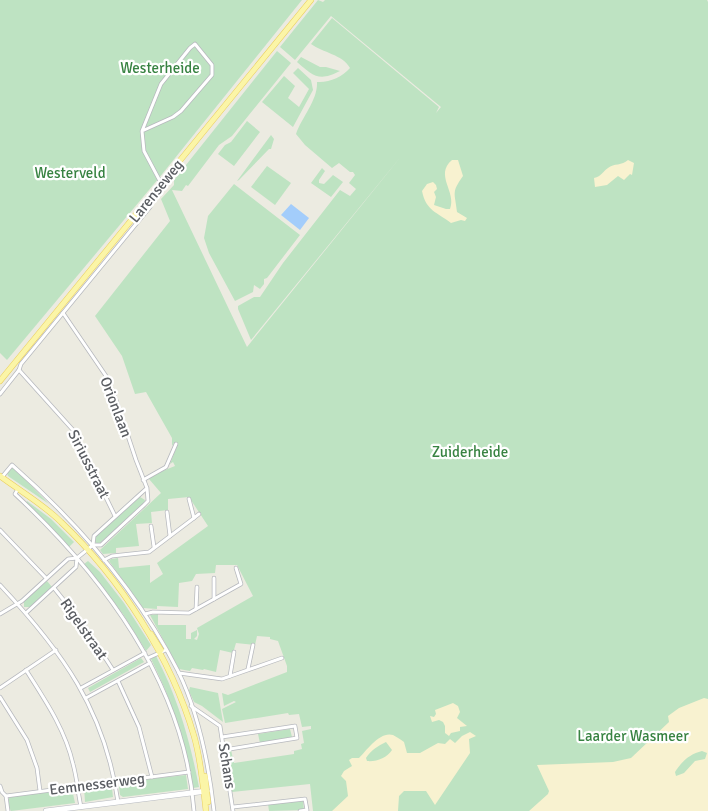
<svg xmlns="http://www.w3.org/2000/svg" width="708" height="811" font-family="Signika,sans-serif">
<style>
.green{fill:#bee3c2}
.sand{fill:#f8f2d0;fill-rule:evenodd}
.water{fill:#a3cdfb}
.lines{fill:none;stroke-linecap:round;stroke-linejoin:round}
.street-casing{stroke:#b7b9be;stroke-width:4.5}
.secondary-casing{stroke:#b7bac0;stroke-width:6}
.primary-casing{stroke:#ebcf5c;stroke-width:6}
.street{stroke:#fff;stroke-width:3}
.secondary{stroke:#fff;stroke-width:5}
.primary{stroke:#fbf5a7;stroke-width:5}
.labels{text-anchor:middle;stroke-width:4.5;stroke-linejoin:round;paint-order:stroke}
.park-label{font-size:15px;fill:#388342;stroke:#fff}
.street-label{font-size:15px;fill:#5a5d62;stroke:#fff}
</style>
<rect width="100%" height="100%" fill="#ecebe1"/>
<g class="green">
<path d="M0,0h302l-143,178 -152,182 -7,-7z"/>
<path d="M318,0l5,2 2,-2h382l1,2v809h-395l-3,-27 -78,8 -6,-41 5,-1 3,13 60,-9v-3l8,-2 -1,-5 3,-1 -2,-12 9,-2v-3l-9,1 -3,-13 -10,1 -1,-2 -63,10 -3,-14 14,-7 -2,-1 -10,5 -2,-13 6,2 59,-23v-6l-9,-25 -8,-2v-2l-13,-1 -2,9 -19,-2 -3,10 -13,-3 -4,22 -12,-3 -1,1 -11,-2 -2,3 -11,-2 -29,-54 8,-1v11h28v14h5v-6l6,-3v6l-3,3 3,1 2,-6 -2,-6 56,-32 -16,-31h-21l-1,8 -19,1 -4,7 -13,2 -1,24 -21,-1v3l-14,-1 -34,-47 2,-2 7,-1 1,10 31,-3v18l13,-9 -6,-11 51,-37 -19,-29 -21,2v11l-17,2 1,11 -16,1 3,22 -23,2v5l-13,1 -3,-4 61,-57 -12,-14 1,-3 25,-10 -2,-4 -3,2 7,-18 -3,-3 -2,3v-8l-26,-46 -11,2 -13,-38 -27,-40 75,-95 -9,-22 13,-14v-5l103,-129 14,12 -59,73 -13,9 -31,41 -2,-1 -4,6 -10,-1 75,157 156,-193 -152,186 -13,-31v-3l16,-9h6l23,-34 57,-73 10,6 6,-7 -7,-6 6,-8 -2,-3h-3l-11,-9 -7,5 -27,-23 -9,-11c6,-17 22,-34 21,-52 12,1 25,-5 33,-14 -8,-14 -27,-15 -39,-24l21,-26 107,89 -3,6 5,-6 -110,-91 -36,44 -15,-13z"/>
<path d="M301,57l19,10h6l14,4c-21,11 -27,5 -43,-9z"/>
<path d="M298,68l13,12 2,10 -20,37 -31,-25 22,-26 11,10 -7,12 11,9 10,-18 -16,-16z"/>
<path d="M247,121l13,11 -26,34 -16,-12 7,-9 6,-3z"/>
<path d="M271,135l3,4 -3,10h-2l-30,31 -2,1z"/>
<path d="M267,166l24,17 -16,22 -24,-18z"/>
<path d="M322,168l3,3 -6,9v3l5,1 9,-9 10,7 -12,15 -20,-14z"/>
<path d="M234,184l66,51 -33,43 -3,1v5l-4,5 -6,-4 -1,7 -18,9 -26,-48 -5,-15 4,-22z"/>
<path d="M12,468h2l35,36 -41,-28 -1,-3z"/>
<path d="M140,497l5,3 -1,4 -44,39h-4l-2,-3 1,-3z"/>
<path d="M27,501l24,18 23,23 -5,5 -43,-44z"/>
<path d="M88,561l12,11 24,31 27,42 -5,6 -23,-37 -39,-50z"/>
<path d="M47,581l5,6 -22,20h-6v-6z"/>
<path d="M156,656c22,42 34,85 43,131l-6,1c-8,-48 -20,-85 -42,-129z"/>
<path d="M141,658l3,4 -54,30 -2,-4z"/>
<path d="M190,687l28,6 5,29 -21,-16 -8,-4 -5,-11z"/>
<path d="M290,729l2,8 -32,6 -2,-9z"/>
<path d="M186,775l2,14 -65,8 -3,-2 -1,-8 2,-5z"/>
<path d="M109,784l3,4 1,9 -28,5 -1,-15z"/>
<path d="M72,789l3,14 -64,8c-3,-4 -4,-11 -1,-15z"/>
<path d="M303,801l1,9 -35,1 -1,-7z"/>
</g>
<g class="sand">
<path d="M452,160h6l5,16c-12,17 -8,16 -6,36l10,6 -2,3 -4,-1 -10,3c-14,-11 -25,-12 -29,-32l5,-7 6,-2 3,3 1,4 -3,3 2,5 -2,8 12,4h4c7,-17 -16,-34 2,-49z"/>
<path d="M628,160l6,3 -2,12 -2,-1 -6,6 -6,-4 -11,9 -12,2 -1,-9c8,-2 8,-6 14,-10 6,-5 14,-2 20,-8z"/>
<path d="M704,698l4,1v112h-179l19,-17 1,-3 -12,-26 76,-3 18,-4 38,-36 -1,-6 11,-8zM702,751l5,2 -2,6 -10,2 -11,12 -8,3 -1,-4c7,-11 15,-18 27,-21z"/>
<path d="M453,703l5,3 2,6 -3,6 10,8 -7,1v4l-9,2 -2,3 -4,-3v-7l-2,-4 -4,-2 -7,2 -2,-6 4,1 2,-3 -1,-4z"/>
<path d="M470,732l6,4 -7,3 1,14 -35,52 -9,-14h-22l-5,5 -1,15h-66l16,-15 -2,-15 -5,-5 3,-5 8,-5 -3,-6 3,-2h7c8,-8 21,-27 34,-23 4,2 8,5 11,7l3,11h13l18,-10 7,1 5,-5 5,4 7,-7zM386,742l6,8c-5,8 -16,12 -25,11l-1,-3c5,-8 12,-12 20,-16z"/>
</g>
<path class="water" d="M291,204l18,14 -9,12 -19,-15z"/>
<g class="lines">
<g class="street-casing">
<g id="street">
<path d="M142,131l19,-47 29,-36 5,-4 17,21v10l-31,36 -8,6 -31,14 2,20 17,32"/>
<path d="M63,313l43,63 10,24 20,60 11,28 1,13 -4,4 -43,40h-8l1,-9 53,-48"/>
<path d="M19,370l54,60 42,86"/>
<path d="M0,394l19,-24 2,-6 129,-157"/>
<path d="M2,477l10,-12c67,59 126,127 166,206 20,41 31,95 36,140"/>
<path d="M143,480l23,-13 10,-23"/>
<path d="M18,489l-3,5c90,84 170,190 179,317"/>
<path d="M167,512l3,24"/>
<path d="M194,518l5,-4"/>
<path d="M151,526l3,21"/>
<path d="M0,530l46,48"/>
<path d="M77,558l16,-13"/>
<path d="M104,560l8,-4 37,-4 45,-34 -5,-19"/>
<path d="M0,585c62,66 105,125 118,217"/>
<path d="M54,588l32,40 27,42"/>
<path d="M214,599v-21"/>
<path d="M196,609l1,-22"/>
<path d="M0,614l22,-13 46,-42 9,-1 -1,9 -50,46"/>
<path d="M145,614l8,-2 36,1 52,-29 -5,-16"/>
<path d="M148,658l18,-8"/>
<path d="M248,669l5,-24"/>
<path d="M26,670c19,30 39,59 47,94 4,14 5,29 8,43"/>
<path d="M179,673l43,6 60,-21"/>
<path d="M230,676l4,-24"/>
<path d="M118,681l21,46 13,50"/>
<path d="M0,688l56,-38"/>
<path d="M81,688l64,-35"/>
<path d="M0,697l27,43 10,28 3,23"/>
<path d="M86,698l64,-35"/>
<path d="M191,706l29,20 13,85"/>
<path d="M222,737l73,-11 2,12 -73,12"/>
<path d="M0,786l2,6 4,4 2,15"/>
<path d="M6,796l183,-24"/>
<path d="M233,807l72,-8 2,11 -7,1"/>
</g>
</g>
<g class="secondary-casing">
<path id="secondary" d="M46,811l161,-20"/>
</g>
<g class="primary-casing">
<g id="primary">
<path d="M0,381l311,-381"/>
<path d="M0,476c20,15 43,28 61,46 59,56 110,135 133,214 7,24 9,50 12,75"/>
<path d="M151,634l10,16"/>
<path d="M205,776l3,26"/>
</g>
</g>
<use href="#street" class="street"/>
<use href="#secondary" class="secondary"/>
<use href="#primary" class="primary"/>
</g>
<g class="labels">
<g class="park-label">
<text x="160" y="73">Westerheide</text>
<text x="70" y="178">Westerveld</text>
<text x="470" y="457">Zuiderheide</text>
<text x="633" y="741">Laarder Wasmeer</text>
</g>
<g class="street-label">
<text transform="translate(156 191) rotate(-51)" y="5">Larenseweg</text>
<text transform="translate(116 407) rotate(69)" y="5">Orionlaan</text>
<text transform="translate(89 464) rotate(63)" y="5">Siriusstraat</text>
<text transform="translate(84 629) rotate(55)" y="5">Rigelstraat</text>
<text transform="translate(227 766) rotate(81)" y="5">Schans</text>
<text transform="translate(97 784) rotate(-7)" y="5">Eemnesserweg</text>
</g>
</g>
</svg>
